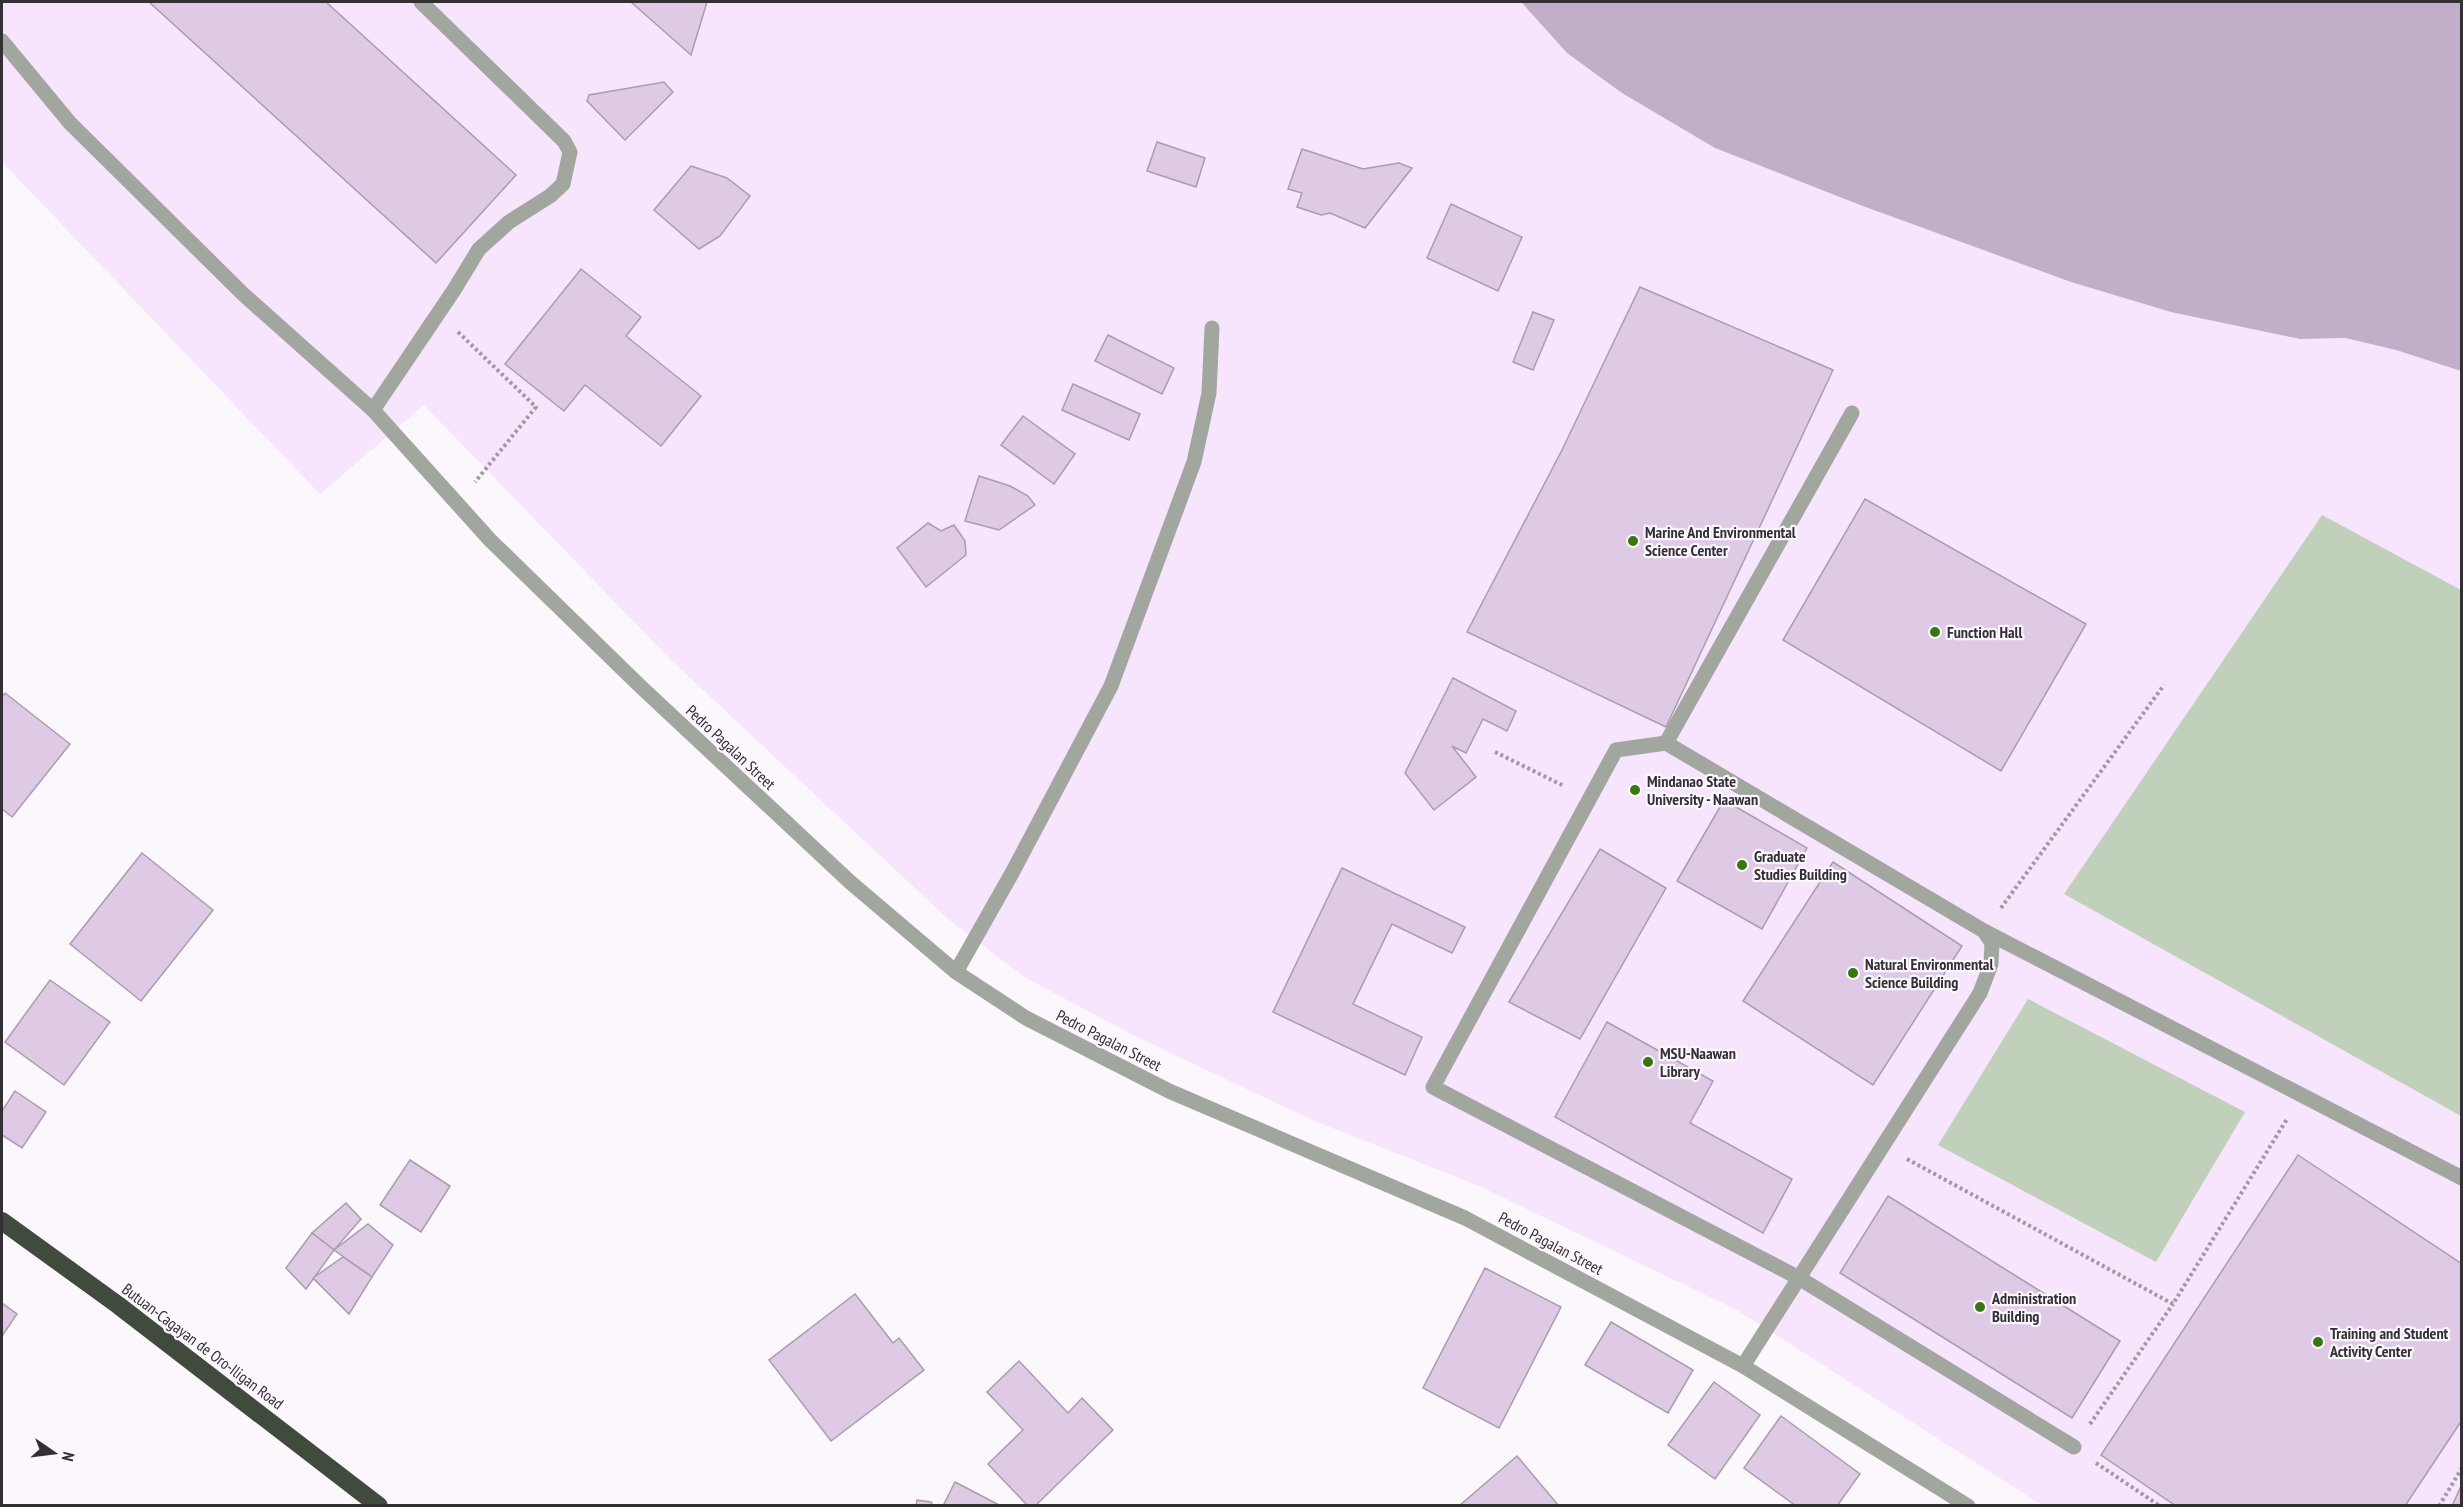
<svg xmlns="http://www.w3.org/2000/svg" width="2463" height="1507" font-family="'PT Sans Narrow',sans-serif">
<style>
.built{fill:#f6e5fc}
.green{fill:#c0d0ba}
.water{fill:#c1aec8}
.building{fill:#decae4;stroke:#a99dac;stroke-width:1.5}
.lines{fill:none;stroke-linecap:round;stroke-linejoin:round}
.path{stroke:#9f9aa1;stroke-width:4;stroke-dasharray:3 3;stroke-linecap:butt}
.lane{stroke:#a1a69f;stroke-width:15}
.street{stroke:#a1a69f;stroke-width:15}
.highway{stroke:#414b3d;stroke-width:18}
.poi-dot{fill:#387611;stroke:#fcf6fd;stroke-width:2}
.labels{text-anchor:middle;stroke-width:4.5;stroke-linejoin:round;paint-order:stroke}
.poi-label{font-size:16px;font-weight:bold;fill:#332f35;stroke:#fcf6fd;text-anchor:start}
.street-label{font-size:16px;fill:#332f35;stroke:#fcf6fd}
</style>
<rect width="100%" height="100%" fill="#fcf6fd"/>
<path class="built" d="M2,2h1519l46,51 148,95 145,57 211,77 229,57 45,-1 51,12 65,21v1134h-419l-305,-195 -258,-124 -167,-66 -177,-84 -109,-58 -78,-59 -277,-259 -247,-255 -104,89 -318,-332z"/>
<g class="green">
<path d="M2322,515l139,75v526l-397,-222z"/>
<path d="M2028,999l217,113 -89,150 -218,-117z"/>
</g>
<path class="water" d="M1521,2h940v369l-65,-21 -51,-12 -45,1 -129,-27 -100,-30 -211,-77 -145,-57 -93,-55 -55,-40z"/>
<g class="building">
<path d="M149,2h177l190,173 -80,88z"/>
<path d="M631,2h76l-16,53z"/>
<path d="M664,82l9,10 -48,48 -38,-39 2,-6z"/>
<path d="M1157,142l48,16 -9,29 -49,-16z"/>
<path d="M1302,149l61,20 36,-6 13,5 -47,60 -35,-15 -9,2 -24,-8 5,-14 -14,-4z"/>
<path d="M691,166l36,12 23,18 -30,40 -21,13 -45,-39z"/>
<path d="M1451,204l71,33 -24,54 -71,-33z"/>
<path d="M581,269l60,48 -15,19 75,60 -40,50 -76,-61 -21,26 -59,-47z"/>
<path d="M1640,287l193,83 -167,357 -199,-95 95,-182z"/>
<path d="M1533,312l21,8 -21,50 -20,-8z"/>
<path d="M1108,335l66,33 -12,26 -67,-33z"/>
<path d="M1073,384l67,30 -11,26 -67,-30z"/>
<path d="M1023,416l52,38 -21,30 -53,-39z"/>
<path d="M979,476l31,10 18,10 7,9 -36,25 -34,-9z"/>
<path d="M1865,499l221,125 -85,147 -218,-131z"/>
<path d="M928,523l13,8 13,-6 11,16 1,14 -40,32 -29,-39z"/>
<path d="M1453,678l63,33 -9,20 -24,-12 -17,34 -14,-7 24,31 -42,33 -29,-37z"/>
<path d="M5,693l65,51 -58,73 -10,-8v-112z"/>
<path d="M1724,800l83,48 -45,81 -85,-48z"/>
<path d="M1600,849l66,39 -86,151 -71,-37z"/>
<path d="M142,853l71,57 -72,91 -71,-57z"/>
<path d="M1833,862l129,84 -89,139 -130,-84z"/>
<path d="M1342,868l123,59 -13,26 -60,-29 -39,80 69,33 -17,38 -132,-63z"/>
<path d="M50,980l60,42 -46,63 -59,-43z"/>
<path d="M1607,1022l106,59 -23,42 102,56 -29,54 -208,-116z"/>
<path d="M15,1091l31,21 -24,36 -20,-13v-24z"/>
<path d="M2298,1155l164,109v156l-57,86h-229l-75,-51z"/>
<path d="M410,1160l40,26 -29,46 -41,-27z"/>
<path d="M1888,1196l232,145 -48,77 -232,-145z"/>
<path d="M346,1203l15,16 -27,31 -22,-17z"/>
<path d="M368,1224l25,21 -21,32 -38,-27z"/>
<path d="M312,1233l22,17 -28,39 -20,-21z"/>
<path d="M343,1257l29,20 -23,37 -36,-36z"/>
<path d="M1485,1268l76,39 -62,121 -76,-40z"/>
<path d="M855,1294l38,49 6,-5 25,32 -93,71 -62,-81z"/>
<path d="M2,1303l15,11 -15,22z"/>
<path d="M1611,1322l82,48 -25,43 -83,-48z"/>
<path d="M1019,1361l49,52 14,-15 31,32 -78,76h-7l-40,-42 35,-34 -36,-38z"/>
<path d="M1714,1382l46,33 -45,64 -47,-34z"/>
<path d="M1781,1416l79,58 -23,32h-41l-52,-38z"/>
<path d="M1517,1456l42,50h-100z"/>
<path d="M955,1482l46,24h-58z"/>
<path d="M2462,1484v22h-10z"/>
<path d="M917,1500l14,2 2,4h-17z"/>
</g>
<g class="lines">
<g class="path">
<path d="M458,332l78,75 -61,75"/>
<path d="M1495,752l69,34"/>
<path d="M2001,908l163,-223"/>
<path d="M1907,1159l266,145 114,-185"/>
<path d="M2090,1424l83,-120"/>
<path d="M2096,1463l64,43"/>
<path d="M2439,1506l23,-38"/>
</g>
<g class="lane">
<path d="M2,41l68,82 173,171 130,116 81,-120 25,-41 30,-27 41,-26 13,-12 7,-32 -6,-11 -143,-139"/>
<path d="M1666,743l186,-330"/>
<path d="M1984,931l478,247"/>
<path d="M1743,1366l237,-373 11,-29 1,-21 -8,-12 -318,-188 -50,7 -183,337 366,191 275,169"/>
</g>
<g class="street">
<path d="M373,410l117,130 150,146 210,196 106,90 70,46 143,73 296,127 278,148 225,140"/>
<path d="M956,972l56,-99 99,-187 83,-224 15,-69 3,-65"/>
</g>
<path class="highway" d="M2,1221l116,84 261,201"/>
</g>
<g class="poi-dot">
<circle cx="1633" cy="541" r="6"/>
<circle cx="1935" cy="632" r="6"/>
<circle cx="1635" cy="790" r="6"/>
<circle cx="1742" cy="865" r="6"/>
<circle cx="1853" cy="973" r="6"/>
<circle cx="1648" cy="1062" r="6"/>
<circle cx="1980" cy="1307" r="6"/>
<circle cx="2318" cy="1342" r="6"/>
</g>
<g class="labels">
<g class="poi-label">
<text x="1645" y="538">Marine And Environmental<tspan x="1645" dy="18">Science Center</tspan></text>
<text x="1947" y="638">Function Hall</text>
<text x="1647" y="787">Mindanao State<tspan x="1647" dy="18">University - Naawan</tspan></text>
<text x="1754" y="862">Graduate<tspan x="1754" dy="18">Studies Building</tspan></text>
<text x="1865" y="970">Natural Environmental<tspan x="1865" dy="18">Science Building</tspan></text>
<text x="1660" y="1059">MSU-Naawan<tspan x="1660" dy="18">Library</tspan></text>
<text x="1992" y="1304">Administration<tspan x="1992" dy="18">Building</tspan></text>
<text x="2330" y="1339">Training and Student<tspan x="2330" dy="18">Activity Center</tspan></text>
</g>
<g class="street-label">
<text transform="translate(731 747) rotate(43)" y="6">Pedro Pagalan Street</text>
<text transform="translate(1109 1040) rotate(27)" y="6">Pedro Pagalan Street</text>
<text transform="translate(1551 1243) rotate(28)" y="6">Pedro Pagalan Street</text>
<text transform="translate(203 1346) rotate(37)" y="6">Butuan-Cagayan de Oro-Iligan Road</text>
</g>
</g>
<rect width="2463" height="1507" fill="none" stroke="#332f35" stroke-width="6"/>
<g transform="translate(54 1453) rotate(104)" stroke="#fcf6fd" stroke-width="4.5" paint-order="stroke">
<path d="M0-4.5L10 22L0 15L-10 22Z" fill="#332f35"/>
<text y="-9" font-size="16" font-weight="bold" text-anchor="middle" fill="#332f35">N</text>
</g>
</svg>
